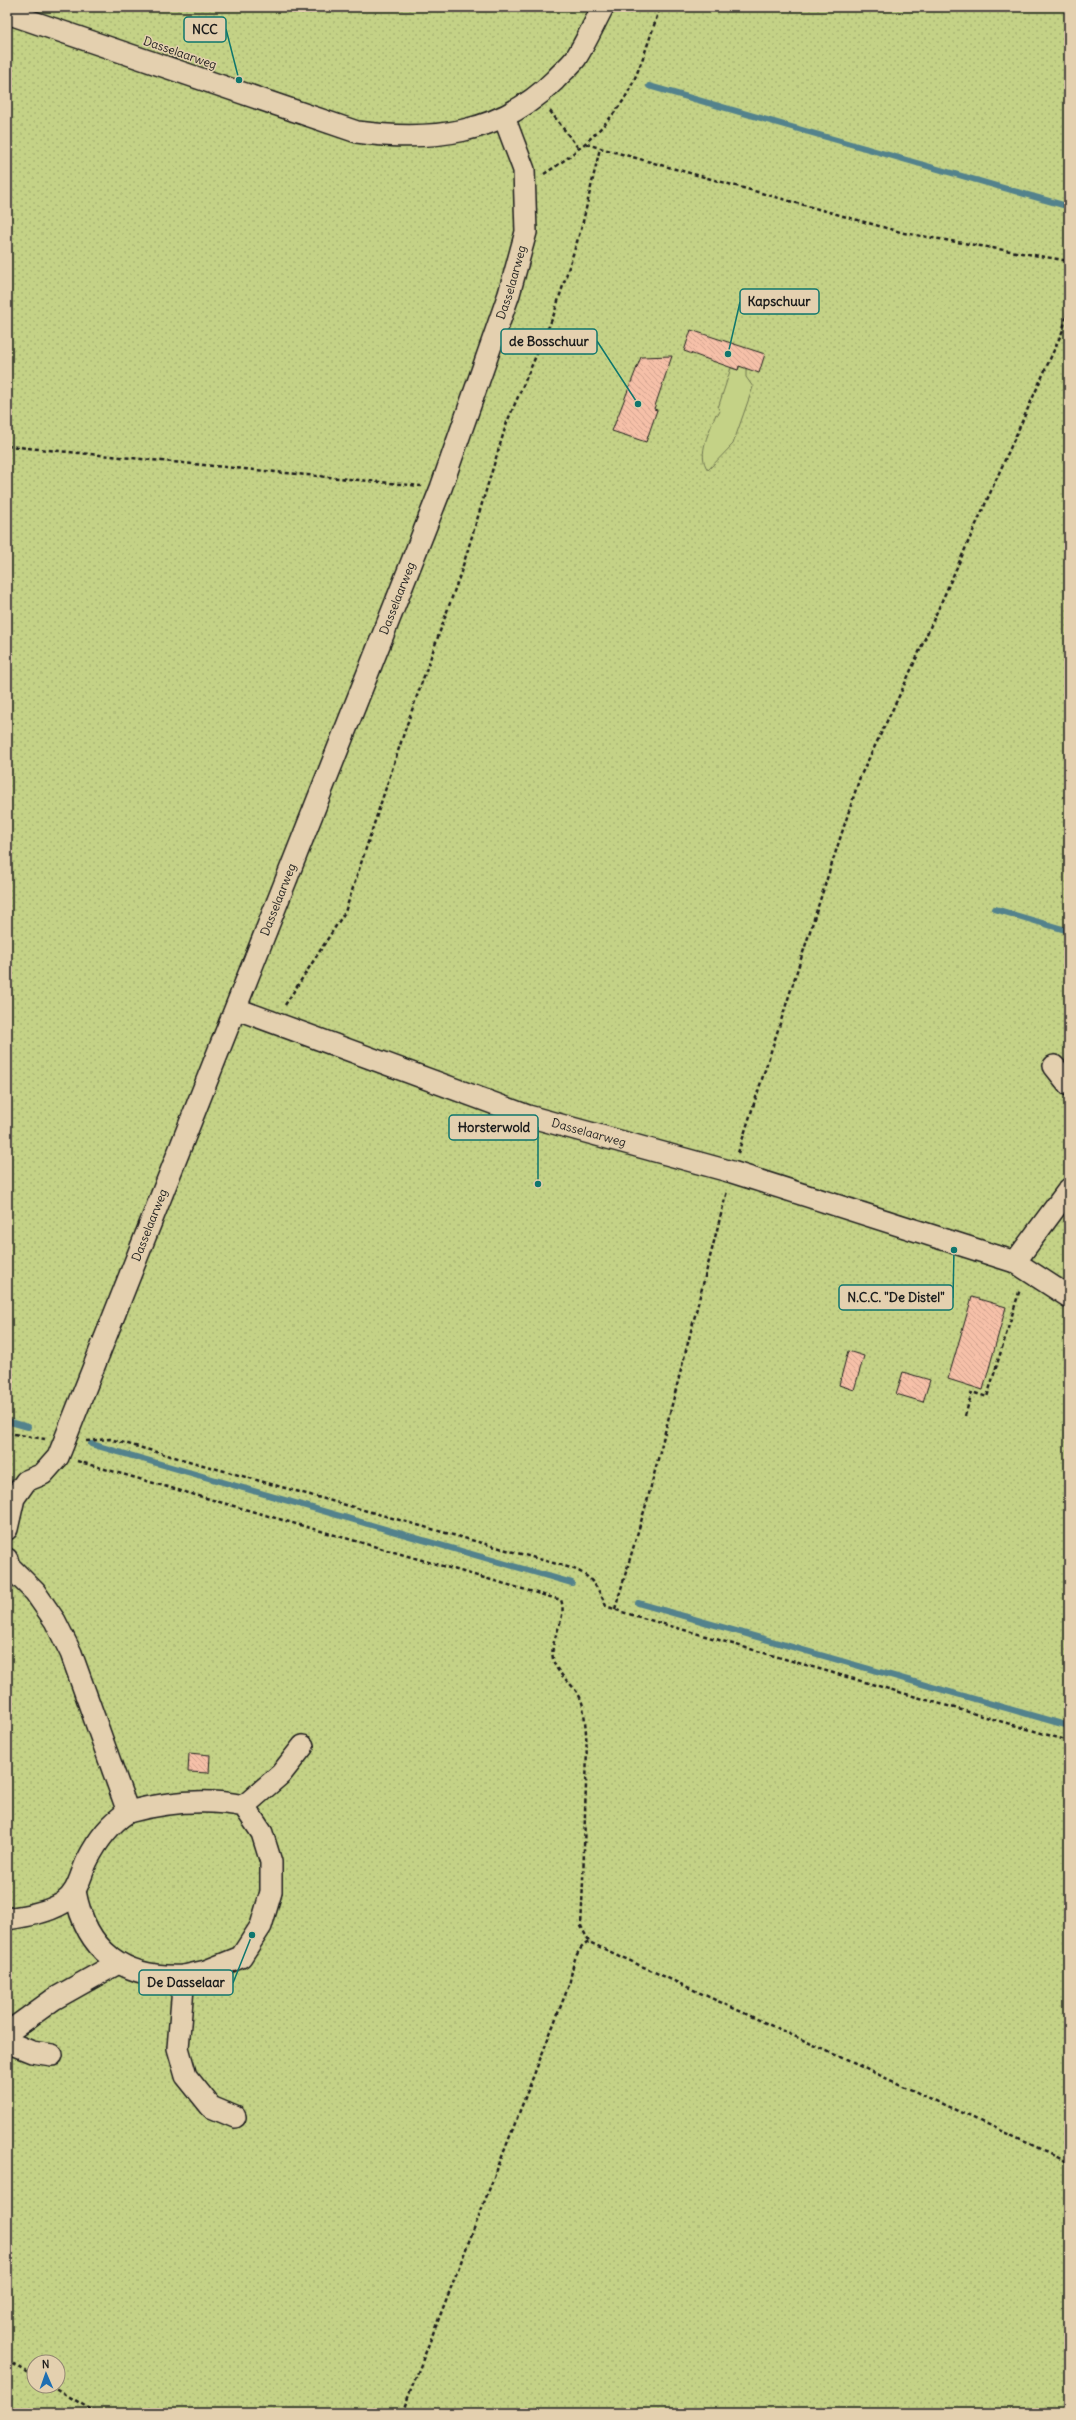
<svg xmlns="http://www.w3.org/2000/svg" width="1076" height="2420" font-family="Delius,sans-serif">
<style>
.park{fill:url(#park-dots);stroke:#707751;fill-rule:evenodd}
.pitch{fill:#c4d286;stroke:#707751}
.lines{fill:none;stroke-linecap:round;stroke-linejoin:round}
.stream{stroke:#53828c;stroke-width:6}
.building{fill:url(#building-back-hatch);stroke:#1c1c1c}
.minor-casing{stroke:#1c1c1c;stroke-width:24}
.path{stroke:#1c1c1c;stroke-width:2.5;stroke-dasharray:4 3;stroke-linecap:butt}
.minor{stroke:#e4d0af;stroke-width:21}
.labels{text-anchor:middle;stroke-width:3;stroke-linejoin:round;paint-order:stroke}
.street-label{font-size:12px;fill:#1c1c1c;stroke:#e4d0af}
.leader{fill:none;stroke:#0f766e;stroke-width:1.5}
.callout-dot{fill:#0f766e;stroke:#e4d0af;stroke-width:1.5}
.callout{fill:#e4d0af;stroke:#0f766e;stroke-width:1.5}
.callout-label{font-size:13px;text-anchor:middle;font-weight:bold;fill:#1c1c1c}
</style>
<defs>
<pattern id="park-dots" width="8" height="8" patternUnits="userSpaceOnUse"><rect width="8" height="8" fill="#c4d286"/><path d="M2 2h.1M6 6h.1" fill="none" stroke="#a8b473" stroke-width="1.8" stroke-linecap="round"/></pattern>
<pattern id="building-back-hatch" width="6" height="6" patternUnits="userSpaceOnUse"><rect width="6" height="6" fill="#f6c0a8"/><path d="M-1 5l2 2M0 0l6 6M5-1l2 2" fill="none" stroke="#d2a490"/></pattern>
</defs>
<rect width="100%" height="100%" fill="#e4d0af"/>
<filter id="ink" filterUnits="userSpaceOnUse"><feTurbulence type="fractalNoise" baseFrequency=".025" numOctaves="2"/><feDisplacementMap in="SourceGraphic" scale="8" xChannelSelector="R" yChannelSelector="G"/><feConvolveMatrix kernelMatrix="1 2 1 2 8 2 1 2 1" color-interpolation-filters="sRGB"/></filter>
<g filter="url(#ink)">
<path class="park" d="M7,7h1062v2406h-1062zM34,2362h24v24h-24z"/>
<path class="pitch" d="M740,366l6,2v9l7,10 -20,57 -25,26c-12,-16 2,-39 8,-56l2,1 2,-4 -2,-3 13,-40 7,2z"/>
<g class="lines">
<g class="stream">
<path d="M649,86l414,119"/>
<path d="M995,909l74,22"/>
<path d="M7,1421l21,6"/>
<path d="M91,1444l481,139"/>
<path d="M638,1603l431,123"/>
</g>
</g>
<g class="building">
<path d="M691,330l74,24 -6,19 -20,-7 -1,4 -54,-19z"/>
<path d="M672,356l-18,53 3,1 -11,32 -34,-11 29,-74z"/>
<path d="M972,1297l34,10 -23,83 -35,-11z"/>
<path d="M848,1351l16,5 -10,34 -15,-5z"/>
<path d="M903,1372l27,8 -7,22 -27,-8z"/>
<path d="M189,1753l21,2 -1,18 -21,-1z"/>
</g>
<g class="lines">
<g class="minor-casing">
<g id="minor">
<path d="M7,13l350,119c73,10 143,3 198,-52 6,-7 15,-14 21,-22 10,-16 18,-34 27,-51"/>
<path id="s1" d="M237,1009l291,107 204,56 283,90 54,35"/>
<path d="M1054,1066l15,19"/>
<path d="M1015,1262l54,-73"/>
<path id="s2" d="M7,1529l7,-31 12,-17 17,-7 15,-17 6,-15 377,-954 68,-194 17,-62 -2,-62 -20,-53"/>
<path d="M7,1559l2,7 26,26 20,29 16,32 57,159c38,-10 77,-14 116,-6l18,27 9,29v30l-10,34 -20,31 -35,14 -22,5 -6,72 8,28 25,31 24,10"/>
<path d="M244,1806l37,-32 22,-28"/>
<path d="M75,1891c11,61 49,88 109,85"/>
<path d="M7,1919c19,-3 39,-6 56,-16 15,-10 17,-27 24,-42 10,-20 22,-37 41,-49"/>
<path d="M7,2033l47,-34 64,-36"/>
<path d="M7,2042l25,10 20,3"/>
</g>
</g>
<g class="path">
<path d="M550,111l29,38"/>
<path d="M586,144l318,89 165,28"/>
<path d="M544,174c29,-18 59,-44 79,-73 15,-23 28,-67 37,-94"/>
<path d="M7,446l414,40"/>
<path d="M285,1005l60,-93 61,-185 55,-155 46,-150 46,-105 29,-91 18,-78"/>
<path d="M738,1153l122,-376 42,-87 161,-360 6,-26"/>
<path d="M965,1416l7,-24 15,5 33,-108"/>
<path d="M7,1433l38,6"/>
<path d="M86,1441l24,-2 461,129c19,6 27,19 35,38l16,6 447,129"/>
<path d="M77,1461l484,139c7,19 -12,38 -8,59 4,19 27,27 30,48 6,34 3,71 2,106 -1,38 -2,75 -4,113l8,16 480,220"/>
<path d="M615,1609l33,-111 79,-307"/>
<path d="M7,2360l27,16"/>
<path d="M51,2386l46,27"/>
<path d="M402,2413l167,-428c4,-16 4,-35 20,-43"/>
</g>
<use href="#minor" class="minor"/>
</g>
</g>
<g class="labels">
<g class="street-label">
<text transform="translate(180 53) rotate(19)" y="4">Dasselaarweg</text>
<text dy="4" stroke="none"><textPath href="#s2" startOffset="1353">Dasselaarweg</textPath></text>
<text dy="4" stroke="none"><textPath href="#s2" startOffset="1017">Dasselaarweg</textPath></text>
<text dy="4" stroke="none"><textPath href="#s2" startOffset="693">Dasselaarweg</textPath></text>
<text dy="4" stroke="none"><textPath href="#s1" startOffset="373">Dasselaarweg</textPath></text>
<text dy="4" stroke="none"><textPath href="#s2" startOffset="343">Dasselaarweg</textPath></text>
</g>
</g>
<path class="leader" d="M239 80L226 29M728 354L740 302M638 404L597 341M538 1184L538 1127M954 1250L953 1298M252 1935L233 1983"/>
<g class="callout-dot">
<circle cx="239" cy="80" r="4"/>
<circle cx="728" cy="354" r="4"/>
<circle cx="638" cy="404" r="4"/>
<circle cx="538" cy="1184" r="4"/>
<circle cx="954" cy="1250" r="4"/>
<circle cx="252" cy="1935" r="4"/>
</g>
<g class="callout">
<rect x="184" y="17" width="42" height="25" rx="4"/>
<rect x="740" y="289" width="79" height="25" rx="4"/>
<rect x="501" y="329" width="96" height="25" rx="4"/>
<rect x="449" y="1115" width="89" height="25" rx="4"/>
<rect x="839" y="1285" width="114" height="25" rx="4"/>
<rect x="139" y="1970" width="94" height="25" rx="4"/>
</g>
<g class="callout-label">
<text x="205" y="34">NCC</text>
<text x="779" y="306">Kapschuur</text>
<text x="549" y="346">de Bosschuur</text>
<text x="494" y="1132">Horsterwold</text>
<text x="896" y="1302">N.C.C. "De Distel"</text>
<text x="186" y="1987">De Dasselaar</text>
</g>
<rect width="1076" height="2420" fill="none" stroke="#e4d0af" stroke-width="24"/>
<rect x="12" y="12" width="1052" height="2396" fill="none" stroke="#1c1c1c" stroke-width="1.5" filter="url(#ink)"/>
<g transform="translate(46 2374) rotate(358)"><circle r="19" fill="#e4d0af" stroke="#948874"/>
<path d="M0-3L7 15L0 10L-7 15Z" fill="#1f6fb2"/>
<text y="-6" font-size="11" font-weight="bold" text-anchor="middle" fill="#1c1c1c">N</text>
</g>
</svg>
